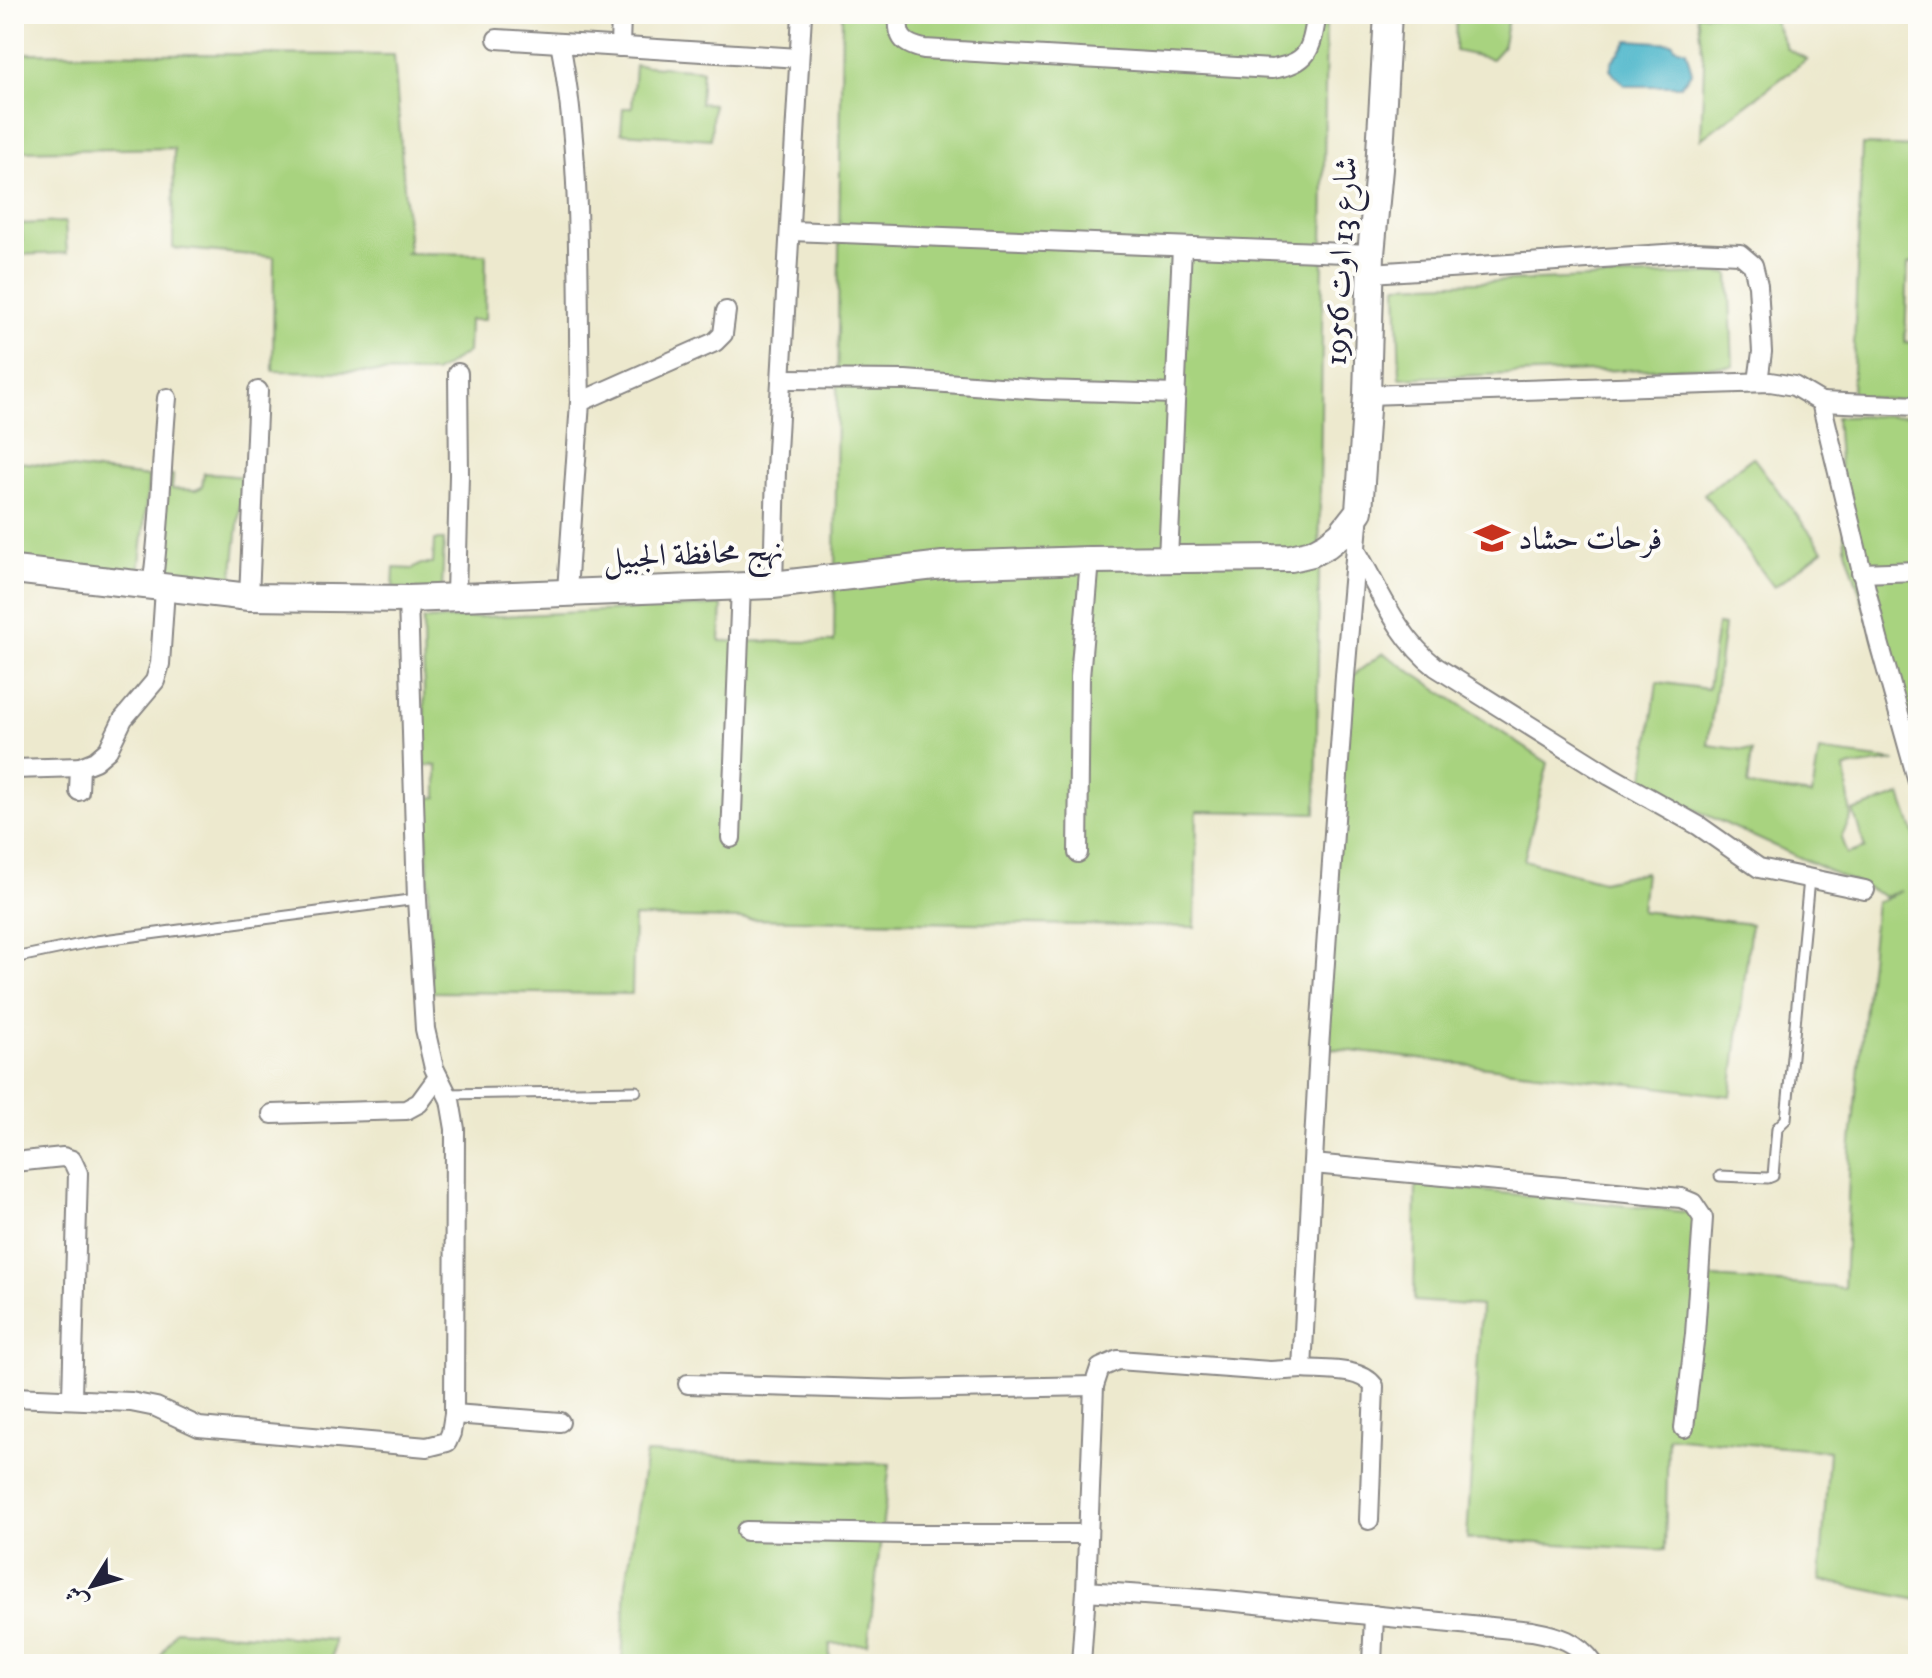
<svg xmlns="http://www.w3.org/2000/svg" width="1932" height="1678" font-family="'IM FELL DW Pica',Amiri,serif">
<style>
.green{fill:#a8d37f;stroke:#657a5d;stroke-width:2}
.water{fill:#4cb6ca;stroke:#376c82;stroke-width:2}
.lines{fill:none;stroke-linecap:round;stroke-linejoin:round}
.lane-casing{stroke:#888684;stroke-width:13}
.street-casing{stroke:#888684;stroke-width:22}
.secondary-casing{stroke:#888684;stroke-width:30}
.lane{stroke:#fff;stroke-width:9}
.street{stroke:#fff;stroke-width:18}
.secondary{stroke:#fff;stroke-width:26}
.labels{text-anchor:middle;stroke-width:8;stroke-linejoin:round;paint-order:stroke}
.street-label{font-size:32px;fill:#22223b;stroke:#fdfcf7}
.poi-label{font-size:32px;fill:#22223b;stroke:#fdfcf7;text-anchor:start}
</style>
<rect width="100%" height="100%" fill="#fdfcf7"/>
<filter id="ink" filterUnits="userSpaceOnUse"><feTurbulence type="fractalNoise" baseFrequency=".0125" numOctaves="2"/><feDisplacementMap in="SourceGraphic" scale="16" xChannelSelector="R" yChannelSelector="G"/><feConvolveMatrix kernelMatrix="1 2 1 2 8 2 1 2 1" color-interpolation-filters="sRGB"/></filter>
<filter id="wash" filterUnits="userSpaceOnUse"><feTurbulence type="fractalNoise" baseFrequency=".006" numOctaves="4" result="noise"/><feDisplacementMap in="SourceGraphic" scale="32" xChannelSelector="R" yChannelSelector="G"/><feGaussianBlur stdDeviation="1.8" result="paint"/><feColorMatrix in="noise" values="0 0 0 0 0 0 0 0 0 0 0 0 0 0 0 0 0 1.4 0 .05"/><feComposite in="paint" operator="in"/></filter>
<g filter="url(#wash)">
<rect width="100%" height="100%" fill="#ede9ce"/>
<g class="green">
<path d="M842,14h484l-10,799 -119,-2 -2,116 -561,-10 -2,77 -201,-2 -5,-194 11,-1v-31l-12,-1 -2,-145 299,-15 -2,36 114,1z"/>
<path d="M1456,14h53l-7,34 -10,11 -37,-8z"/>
<path d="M1697,14h74l16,35 20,10 -106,80 3,-74z"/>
<path d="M14,53l380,2 15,197 -5,1 82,1 -1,66h-16l-1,32 -33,21 -162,-2 1,-114 -101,-9 1,-100 -160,3z"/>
<path d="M635,65l67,5 -2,33 13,1 -2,35 -90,-6 2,-25h9z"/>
<path d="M1862,145l56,2v114l-10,3 -3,78 13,1v59l-66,-6z"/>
<path d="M65,222l2,31 -53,2v-14h8l-1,-17z"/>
<path d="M1729,273l4,93 -333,12 -3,-93z"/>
<path d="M1918,415v361l-73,-230 -9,-129z"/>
<path d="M1753,457l70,93 -49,37 -70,-93z"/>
<path d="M19,462l130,15 -10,97 -125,-13v-54z"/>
<path d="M204,473l39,4 -12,114 -71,-14 6,-102h7l-1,14 24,1 6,-3z"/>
<path d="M434,540h10l-2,51 -49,-2 1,-21 19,1 8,-5h12z"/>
<path d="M1717,625l7,1 -16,119 44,6 -4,35 64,9 7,-44 76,10 -50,7 6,49 -10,21 6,16 18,-6 -12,-37 48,-16 17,51v754l-98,-20 9,-129 -161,-14 -3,113 -198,-11 14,-233 -67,-5 2,-117 288,30 -3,63 143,11 6,-136 26,-250 26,-11 -18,5 -241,-110 14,-104 51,7z"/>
<path d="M1383,653l165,110 -24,97 78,21 43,-9 -4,39 110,13 -20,172 -421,-50 42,-370z"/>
<path d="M646,1453l244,11 -22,180h-38l-1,20h-207l4,-80z"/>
<path d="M176,1630l158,10 -2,24h-176z"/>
</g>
<path class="water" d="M1629,40l44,3 2,4 11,3 6,22 -12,14h-55l-15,-16 2,-9z"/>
</g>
<g filter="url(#ink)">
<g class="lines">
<g class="lane-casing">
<g id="lane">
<path d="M19,957l77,-16 321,-42"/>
<path d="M447,1094l189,-3"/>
<path d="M1720,1176l48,2 5,-2 4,-48 9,-9 23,-240"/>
</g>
</g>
<g class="street-casing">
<g id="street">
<path d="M899,14c-2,22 2,30 25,35l348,20c38,-6 39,-20 45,-55"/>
<path d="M497,39l302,19"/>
<path d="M560,43c23,117 17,240 20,359"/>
<path d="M620,47l1,-33"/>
<path d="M791,231l580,23"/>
<path d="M1371,273l324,-21 45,2 13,11 5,20 4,67 -4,30"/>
<path d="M783,379l122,1 137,10 134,4"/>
<path d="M1367,395l403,-13 24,4 27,16 57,237 40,143"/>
<path d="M1821,402l97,4"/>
<path d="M1357,552c23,40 42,87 79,115l174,109 89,50 60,42 106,22"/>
<path d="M1168,559l14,-312"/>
<path d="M1861,573l57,-2"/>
<path d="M773,585l3,-116 26,-455"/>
<path d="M152,587c9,-63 9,-126 15,-189"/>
<path d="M567,591l13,-189 135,-60 8,-8 3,-23"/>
<path d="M456,596l3,-121 -1,-102"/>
<path d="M249,597l9,-206"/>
<path d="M14,769l66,-2 15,-6 13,-11 15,-31 32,-38 5,-17 5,-75"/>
<path d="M79,791l1,-24"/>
<path d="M731,838l10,-252"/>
<path d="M1078,853l2,-176 10,-117"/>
<path d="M272,1114l134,-4 13,-7 19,-26"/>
<path d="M14,1162l49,-5 9,3 6,13 -6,224"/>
<path d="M1313,1164l368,34 12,5 10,15 -8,116 -11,94"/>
<path d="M1302,1369c22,2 58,-2 72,17l-5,134"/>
<path d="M688,1384l215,6 191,-4"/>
<path d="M14,1397l117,5 25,5 43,20 228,20 20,-5 4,-9 3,-19 1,-285 -5,-29 -16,-32 -9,-39 -8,-130 -9,-300"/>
<path d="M454,1414l106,8"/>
<path d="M746,1531l162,3h180"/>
<path d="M1086,1591l130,9 316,31c27,5 45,10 62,33"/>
<path d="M1081,1664l5,-73 8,-205 6,-18 18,-8 152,11 32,-2 17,-321 26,-372 14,-164"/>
<path d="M1372,1664l2,-49"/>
</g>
</g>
<g class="secondary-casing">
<path id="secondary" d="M14,570l235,27 159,2 365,-14 170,-20 147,-5 201,-2 21,-5 15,-8 14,-11 18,-23 8,-116 4,-141 8,-85 9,-155"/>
</g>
<use href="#lane" class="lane"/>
<use href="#street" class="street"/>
<use href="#secondary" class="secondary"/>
</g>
</g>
<defs>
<g id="school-bare" transform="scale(2.76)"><path d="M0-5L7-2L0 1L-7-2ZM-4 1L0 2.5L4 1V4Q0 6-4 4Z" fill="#c8321e" stroke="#fdfcf7" stroke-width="2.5" paint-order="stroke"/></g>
</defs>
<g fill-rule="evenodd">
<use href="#school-bare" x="1492" y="538"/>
</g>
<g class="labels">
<g class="street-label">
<text transform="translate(1340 261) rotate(-87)" y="11">شارع 13 اوت 1956</text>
<text transform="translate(693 553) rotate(-3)" y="11">نهج محافظة الجبيل</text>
</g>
<g class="poi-label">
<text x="1518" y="549">فرحات حشاد</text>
</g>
</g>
<rect width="1932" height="1678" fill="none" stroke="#fdfcf7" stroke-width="48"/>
<g transform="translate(92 1586) rotate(233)" stroke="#fdfcf7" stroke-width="6" paint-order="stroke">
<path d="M0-6L14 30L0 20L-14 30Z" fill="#22223b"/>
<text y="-12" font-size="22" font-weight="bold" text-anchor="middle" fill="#22223b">ش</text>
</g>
</svg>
